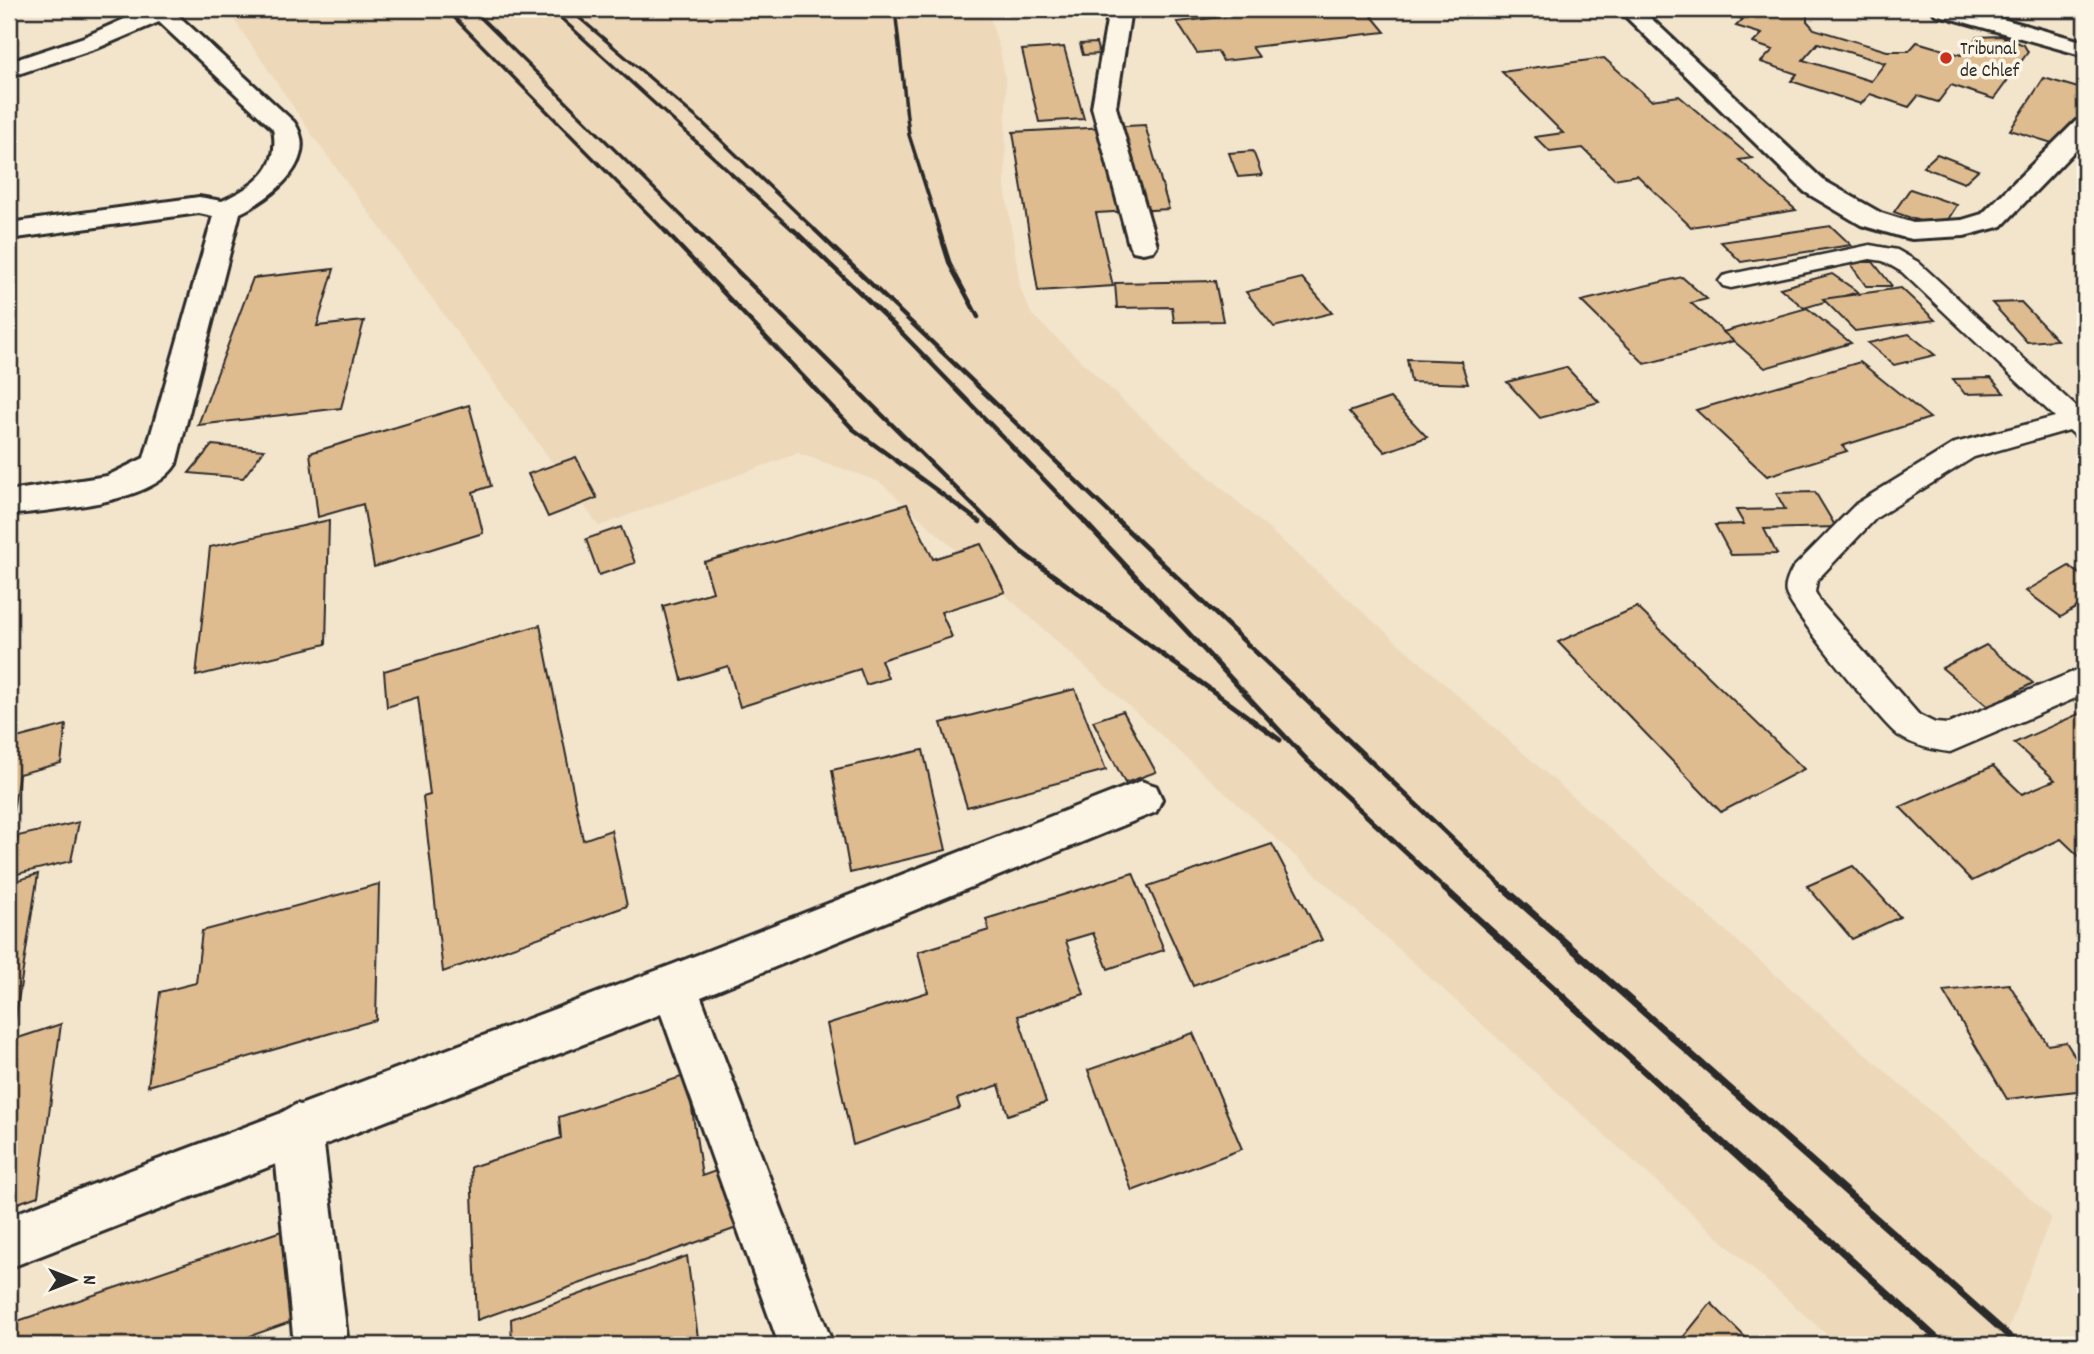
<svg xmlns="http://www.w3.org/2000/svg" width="2094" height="1354" font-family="Dekko,sans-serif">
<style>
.built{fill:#edd8ba}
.building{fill:#dfbb90;stroke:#2b2b2b;stroke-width:2;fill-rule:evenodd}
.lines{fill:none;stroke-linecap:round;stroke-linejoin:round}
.service-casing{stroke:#2b2b2b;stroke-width:5}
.minor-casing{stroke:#2b2b2b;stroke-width:6}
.secondary-casing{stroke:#2b2b2b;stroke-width:6}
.service{fill:#fcf5e5;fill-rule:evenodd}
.minor{fill:#fcf5e5;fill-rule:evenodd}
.secondary{fill:#fcf5e5;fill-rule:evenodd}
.rail-far3{stroke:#2b2b2b;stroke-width:3.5}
.rail-far2{stroke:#2b2b2b;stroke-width:4.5}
.rail-far1{stroke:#2b2b2b;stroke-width:5}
.rail{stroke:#2b2b2b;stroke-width:7}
.poi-dot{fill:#c8321e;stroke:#fcf5e5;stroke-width:2.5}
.labels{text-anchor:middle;stroke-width:7;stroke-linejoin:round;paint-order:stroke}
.far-poi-label{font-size:19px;fill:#2b2b2b;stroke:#fcf5e5;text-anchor:start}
</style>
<rect width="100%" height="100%" fill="#f3e4cc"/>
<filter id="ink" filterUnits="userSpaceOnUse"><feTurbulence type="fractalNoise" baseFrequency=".0143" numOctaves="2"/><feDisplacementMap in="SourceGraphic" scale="14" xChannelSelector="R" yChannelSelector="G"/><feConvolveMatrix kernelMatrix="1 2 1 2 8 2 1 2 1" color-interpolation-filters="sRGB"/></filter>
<g filter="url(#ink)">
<path class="built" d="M227,9h760l13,41 6,34 -1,103 16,104 11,24 100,94 919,808 -49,128h-164l-958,-863 -82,-29 -199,73 -284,-387z"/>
<g class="building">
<path d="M1235,9h131l19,23 -133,15 7,10 -36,4 -6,-10 -20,2 -20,-31 63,-7z"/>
<path d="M1711,9h90l6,2v10l7,8 73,22h22l8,-9 44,13 16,-18 24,-1 23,9 4,7 -34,47 -43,-14 -13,17 -20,-6 -9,11 -39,-13 -9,10 -70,-23 6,-7 -36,-12 12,-12 -20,-7 9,-9 -26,-8 7,-7zM1818,43l67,20 -14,18 -68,-21z"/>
<path d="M1096,43l3,11 -16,1 -3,-11z"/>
<path d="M1064,47l20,72 -45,3 -17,-72z"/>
<path d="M1604,58l47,42 28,-4 73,62 -13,2 57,50 -105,17 -54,-52 -23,4 -31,-31 -33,4 -15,-15 28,-4 -61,-61z"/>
<path d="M2044,78l41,12v22l-20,35 -55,-17z"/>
<path d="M1145,125l24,84 -73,4 17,73 -75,5 -25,-159z"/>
<path d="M1253,151l9,24 -24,2 -9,-24z"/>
<path d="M1937,154l41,16 -14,13 -41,-16z"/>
<path d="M1910,189l47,16 -15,24 -48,-17z"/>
<path d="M1831,226l20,19 -110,17 -20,-20z"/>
<path d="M1849,262h24l19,24h-26z"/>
<path d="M334,269l-17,57 47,-5 -23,87 -143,17 55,-147z"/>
<path d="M1832,274l26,18 -54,16 -24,-20z"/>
<path d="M1682,277l25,22 -16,4 43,38 -89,23 -64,-63z"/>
<path d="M1302,278l30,35 -58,14 -28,-35z"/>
<path d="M1215,281l8,40 -49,1 -2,-15 -55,1 -2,-25z"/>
<path d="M1901,288l34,32 -80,11 -32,-32z"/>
<path d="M2021,302l36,38 -30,2 -35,-39z"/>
<path d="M1807,308l44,35 -86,25 -42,-36z"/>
<path d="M1909,334l26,21 -41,10 -26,-22z"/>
<path d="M1407,359l54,2 7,23 -57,-2z"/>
<path d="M1860,362l70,56 -88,28 5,5 -80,25 -71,-66z"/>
<path d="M1566,367l33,35 -59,16 -33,-36z"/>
<path d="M1991,378l13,15 -39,1 -12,-15z"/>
<path d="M1390,398l37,39 -42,15 -36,-40z"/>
<path d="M469,405l22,81 -18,6 10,41 -109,34 -11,-63 -45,13 -8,-64z"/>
<path d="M212,445l52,5 -21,28 -54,-5z"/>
<path d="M576,457l21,41 -49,19 -20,-43z"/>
<path d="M1815,492l21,35 -72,2 13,25 -46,1 -16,-30 29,-1 -8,-14 49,-1 -9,-16z"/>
<path d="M907,504l26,55 48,-15 24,48 -64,20 11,25 -71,23 7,18 -22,7 -6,-16 -120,38 -12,-41 -46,14 -19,-74 50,-14 -9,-30z"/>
<path d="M329,520l-3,124 -130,32 14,-129z"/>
<path d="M621,527l14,36 -36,12 -13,-36z"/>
<path d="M2069,566l16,12v24l-24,15 -35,-26z"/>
<path d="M1637,607l167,162 -83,43 -163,-170z"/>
<path d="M540,625l43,215 28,-10 16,76 -184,66 -20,-175 7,-2 -12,-98 -31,10 -3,-36z"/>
<path d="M1986,645l47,38 -44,24 -47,-39z"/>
<path d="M1075,689l31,81 -139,37 -26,-84z"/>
<path d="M1123,711l33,61 -31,11 -32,-62z"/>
<path d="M2085,711v151l-24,-23 -89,42 -72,-74 93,-41 29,28 33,-14 -41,-37z"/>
<path d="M66,725l-5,38 -42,11 -10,63v-97z"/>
<path d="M923,750l23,100 -96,23 -18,-103z"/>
<path d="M79,822l-8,39 -62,15 9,-40z"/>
<path d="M1272,844l50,96 -129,46 -45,-100z"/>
<path d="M1853,866l47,51 -48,22 -45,-53z"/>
<path d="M1133,873l31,77 -56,19 -15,-36 -27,8 18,53 -66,22 28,86 -38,13 -9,-30 -42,14 3,9 -107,37 -26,-121 101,-32 -10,-40 71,-22 -3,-11z"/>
<path d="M38,874l-26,166 49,-16 -23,172 -29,10v-323z"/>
<path d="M379,884l-3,136 -228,66 12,-94 36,-9 6,-52z"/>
<path d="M2009,984l39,61 18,-3 19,31v17l-78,9 -64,-108z"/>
<path d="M1193,1033l49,116 -110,42 -44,-121z"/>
<path d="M687,1075l15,101 36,-13 10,61 -271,96 -6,-153 90,-29 -2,-21z"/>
<path d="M299,1225l-3,95 -60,21v4h-227v-21z"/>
<path d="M687,1256l12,89h-187l-1,-26z"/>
<path d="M1711,1303l42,42h-76z"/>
</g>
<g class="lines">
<g class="service-casing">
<path id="service" d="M1870,245l27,5 21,12 167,153v24l-9,-3 -7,-6 -95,27 -98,61 -59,62 -2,12 6,11 98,112 16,8 13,1 137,-57v27l-135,58c-18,-2 -35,-6 -51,-16 -14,-9 -109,-126 -113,-143 -2,-7 3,-18 7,-25l63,-64 99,-61 100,-26 -153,-145 -19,-11 -13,-2 -139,29 -8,-2 -4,-5 4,-5 8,-2z"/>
</g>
<g class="minor-casing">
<g id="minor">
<path d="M147,9h24l123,113c27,39 -24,77 -54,91l-64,251c-25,41 -124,45 -167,51v-24l98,-15 37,-18 69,-242 -14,-3 -190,26v-16l190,-26 23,4c32,-15 59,-32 51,-72l-114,-107 -59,25 -91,30v-15l75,-25z"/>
<path d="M1109,9h22l-15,98 41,138 -4,6 -10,2 -10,-2 -4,-6 -37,-138z"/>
<path d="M1618,9h23l182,171 58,33 32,10 49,-3 20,-6 94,-93 9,-2v21l-83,86 -38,10 -52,3 -10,-2 -41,-12 -56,-33z"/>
<path d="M1141,781l15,5 6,13 -6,13 -455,185 132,348h-54l-118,-331 -337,131 24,200h-54l-18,-181 -267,104v-52l270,-102 18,-10 3,1 374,-141z"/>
</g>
</g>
<g class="secondary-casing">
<path id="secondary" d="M1932,9h35l118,33v14l-150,-42z"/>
</g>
<use href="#service" class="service"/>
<use href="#minor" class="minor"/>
<use href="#secondary" class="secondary"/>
<g class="rail-far3">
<path d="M446,9l220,223"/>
<path d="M472,9l226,223"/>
<path d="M551,9l244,223"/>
<path d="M569,9l135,115 113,108"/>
<path d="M895,9l14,126 31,97"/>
</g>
<g class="rail-far2">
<path d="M664,230l189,199 127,93"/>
<path d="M696,230l296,294"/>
<path d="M794,230l104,99 189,195"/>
<path d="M815,230l306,294"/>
<path d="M939,230l11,35 28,52"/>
</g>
<g class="rail-far1">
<path d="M991,522l29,29 260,189"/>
<path d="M1085,522l222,238 140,131"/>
<path d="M1119,522l388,369"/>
</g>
<g class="rail">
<path d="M1445,889l499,456"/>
<path d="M1505,889l514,456"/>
</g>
</g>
</g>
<circle class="poi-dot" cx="1946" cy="58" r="7"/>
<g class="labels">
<g class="far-poi-label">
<text x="1960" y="54">Tribunal<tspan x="1960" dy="22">de Chlef</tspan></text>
</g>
</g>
<rect width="2094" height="1354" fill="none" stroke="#fcf5e5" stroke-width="35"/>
<rect x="18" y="18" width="2059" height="1319" fill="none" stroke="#2b2b2b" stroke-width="2.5" filter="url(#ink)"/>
<g transform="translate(74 1280) rotate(90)" stroke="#fcf5e5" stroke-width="5" paint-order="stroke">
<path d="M0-5L12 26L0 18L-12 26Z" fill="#2b2b2b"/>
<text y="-10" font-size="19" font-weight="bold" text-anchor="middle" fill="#2b2b2b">N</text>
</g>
</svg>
